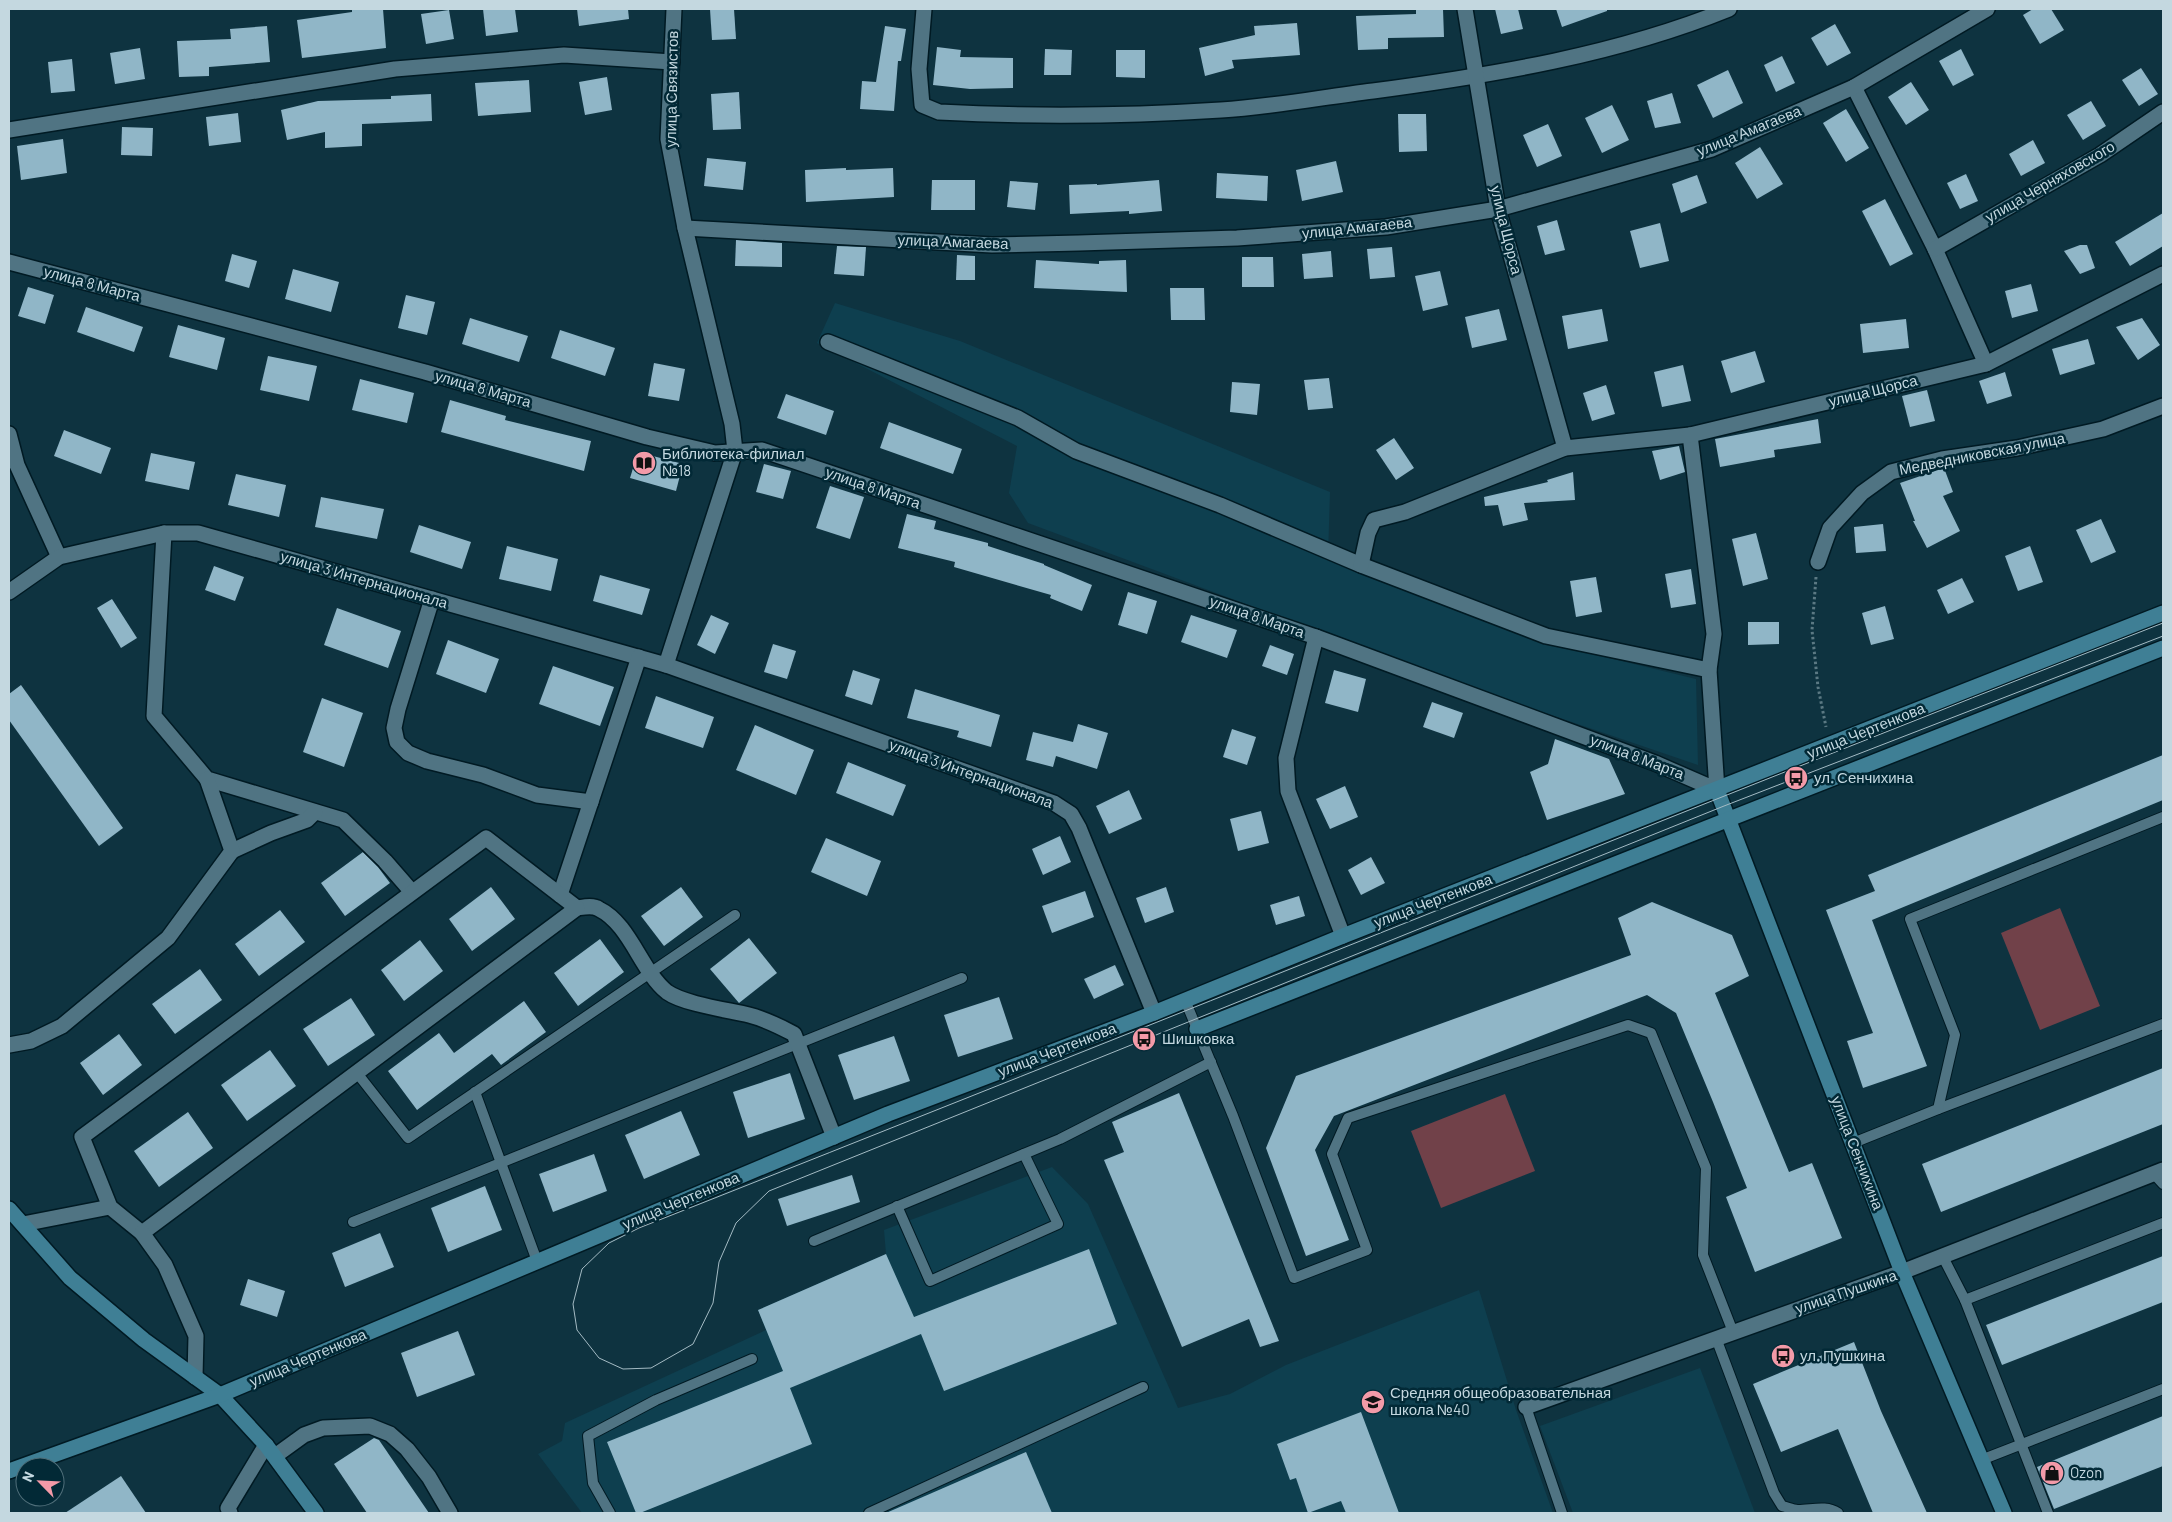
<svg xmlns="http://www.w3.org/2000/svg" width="2172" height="1522" font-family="Barlow,sans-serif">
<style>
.built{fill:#0e3f4f}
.green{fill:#714149}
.building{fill:#90b6c7}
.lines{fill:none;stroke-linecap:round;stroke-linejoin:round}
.lane-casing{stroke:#001a23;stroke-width:12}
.street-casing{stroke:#001a23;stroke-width:18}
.secondary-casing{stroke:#001a23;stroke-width:18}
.path{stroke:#5b7983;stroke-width:3;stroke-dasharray:2.5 2.5;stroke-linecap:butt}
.lane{stroke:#507483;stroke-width:10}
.street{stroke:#507483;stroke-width:15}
.secondary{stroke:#3f7f95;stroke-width:15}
.tram{stroke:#a4bbc4;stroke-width:1}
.labels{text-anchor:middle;stroke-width:5;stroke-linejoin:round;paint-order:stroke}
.street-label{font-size:15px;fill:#c4d8e0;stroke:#022936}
.poi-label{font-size:15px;fill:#c4d8e0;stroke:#022936;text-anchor:start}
</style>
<rect width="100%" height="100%" fill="#0e3340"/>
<g class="built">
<path d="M835,303l125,38 370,151 -2,64 223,88 145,35 2,86 -226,-77 -444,-165 -19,-30 8,-47 -200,-103z"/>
<path d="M1052,1167l36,37 90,204 52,-14 56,-29 193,-75 37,120 37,103h-971l-44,-59 24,-13 3,-18 201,-93 -8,-20 128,-56 -2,-24z"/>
<path d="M1700,1368l55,145h-182l-33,-87z"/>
</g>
<g class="green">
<path d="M2060,908l40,98 -60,24 -39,-97z"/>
<path d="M1505,1094l30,77 -94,37 -30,-77z"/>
</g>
<g class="building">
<path d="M383,9l3,39 -84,10 -5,-38 55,-8v-2z"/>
<path d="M483,9h32l3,23 -32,4z"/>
<path d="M577,9h51l1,10 -50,7z"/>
<path d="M710,9h24l2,30 -24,1z"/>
<path d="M1416,9h27l1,28 -56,1v11l-30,1 -2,-34 60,-2z"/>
<path d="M1495,9h23l5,20 -22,5z"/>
<path d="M1556,9h51v2l-45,16z"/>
<path d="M2033,9h18l13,21 -24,14 -17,-29z"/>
<path d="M449,10l5,29 -28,5 -5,-30z"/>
<path d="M1297,23l3,32 -68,5 2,8 -29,8 -6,-28 56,-13 -1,-9z"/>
<path d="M1835,24l16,29 -24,13 -16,-28z"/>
<path d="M267,26l3,36 -61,5v9l-30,1 -2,-36 54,-2 -1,-10z"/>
<path d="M885,26l21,3 -5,32h-3l-4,50 -34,-2 2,-28 14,1z"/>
<path d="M937,47l24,3 -1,7 53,1v30l-43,1 -37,-4z"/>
<path d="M140,48l5,31 -30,5 -5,-31z"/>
<path d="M1045,49l27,1 -1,25h-27z"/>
<path d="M1961,49l13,26 -21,11 -14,-25z"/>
<path d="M1116,50h29v28l-29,-1z"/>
<path d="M1782,56l13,27 -19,9 -12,-27z"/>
<path d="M72,59l3,32 -24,2 -3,-31z"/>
<path d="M2141,68l17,26 -19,12 -17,-26z"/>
<path d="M1728,70l15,33 -30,15 -16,-33z"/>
<path d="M607,77l5,33 -27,5 -6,-33z"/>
<path d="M529,80l2,32 -53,4 -3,-33z"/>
<path d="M1911,82l18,28 -23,15 -18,-28z"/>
<path d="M739,92l2,37 -28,1 -2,-36z"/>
<path d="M1672,93l9,30 -26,5 -8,-27z"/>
<path d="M431,94l1,27 -70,3v22l-37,2v-16l-38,8 -6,-30 37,-9 73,-2v-3z"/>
<path d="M2091,101l15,25 -23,14 -16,-25z"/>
<path d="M1612,105l17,35 -27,13 -17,-35z"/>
<path d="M1846,109l23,39 -23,14 -23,-39z"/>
<path d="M238,113l3,29 -32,4 -3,-29z"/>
<path d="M1398,114h28l1,37 -28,1z"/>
<path d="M1548,124l14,32 -25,11 -14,-32z"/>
<path d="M122,127l31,1 -1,28 -31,-1z"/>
<path d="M63,139l4,34 -46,7 -4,-34z"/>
<path d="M2033,140l12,23 -24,13 -12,-22z"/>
<path d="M1760,147l23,37 -26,15 -22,-36z"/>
<path d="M707,158l39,4 -3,28 -39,-4z"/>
<path d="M1336,161l7,31 -41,9 -6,-31z"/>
<path d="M846,168v2l47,-2 1,29 -88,5 -1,-32z"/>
<path d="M1217,173l51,3 -1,25 -51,-3z"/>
<path d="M1966,174l12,27 -18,8 -13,-26z"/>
<path d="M1697,175l10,28 -26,10 -9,-29z"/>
<path d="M932,180h43v30h-44z"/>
<path d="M1159,180l3,31 -33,3v-3l-59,3 -1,-29 28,-1v1z"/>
<path d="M1010,181l28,2 -3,27 -28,-3z"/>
<path d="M1885,199l28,55 -23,12 -28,-55z"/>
<path d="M2163,213v33l-33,20 -15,-24z"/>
<path d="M1557,220l8,30 -20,5 -8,-29z"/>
<path d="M1660,223l9,38 -29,7 -10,-37z"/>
<path d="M736,240l46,3v24l-47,-1z"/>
<path d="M2080,245h7l8,23 -15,6 -16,-23z"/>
<path d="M837,246l29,1 -2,29 -30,-2z"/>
<path d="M1392,247l3,30 -25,2 -3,-30z"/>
<path d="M1331,251l2,26 -29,2 -2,-25z"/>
<path d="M232,254l25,7 -8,27 -24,-7z"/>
<path d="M957,255l18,1v24h-19z"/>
<path d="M1242,257h31l1,30h-32z"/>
<path d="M1036,260l63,4v-3l27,-1 1,32 -93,-4z"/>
<path d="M293,269l46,13 -8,30 -46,-13z"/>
<path d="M1440,271l8,34 -25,6 -8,-35z"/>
<path d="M2031,284l7,27 -26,7 -7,-27z"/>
<path d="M28,287l26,8 -9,29 -27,-8z"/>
<path d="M1170,288h34l1,32h-34z"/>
<path d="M406,295l29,7 -8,33 -29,-7z"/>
<path d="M86,307l57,20 -9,25 -57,-20z"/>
<path d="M1499,309l8,31 -35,8 -7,-31z"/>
<path d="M1602,309l6,32 -40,8 -6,-33z"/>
<path d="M470,318l58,18 -9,26 -57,-18z"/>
<path d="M2142,318l18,27 -22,15 -22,-33z"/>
<path d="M1906,319l3,29 -46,5 -3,-29z"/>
<path d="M178,325l47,13 -8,32 -48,-13z"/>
<path d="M560,330l55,18 -10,28 -54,-18z"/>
<path d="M2088,339l7,25 -35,11 -8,-26z"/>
<path d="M1755,351l10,31 -34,11 -10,-32z"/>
<path d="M268,356l49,10 -8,35 -49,-11z"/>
<path d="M654,363l31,6 -6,32 -31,-5z"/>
<path d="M1683,365l8,36 -29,6 -8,-35z"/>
<path d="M2005,372l7,24 -25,8 -8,-23z"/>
<path d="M1329,378l4,30 -25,2 -4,-30z"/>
<path d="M360,379l54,14 -7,30 -55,-13z"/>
<path d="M1232,382l28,2 -3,31 -27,-3z"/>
<path d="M1606,385l9,29 -23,7 -9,-28z"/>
<path d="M1927,390l8,31 -25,6 -8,-31z"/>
<path d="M786,394l48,17 -8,24 -49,-17z"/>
<path d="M450,400l56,16 -1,4 86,21 -7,30 -143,-39z"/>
<path d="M1818,419l3,24 -47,7 1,7 -55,10 -5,-28z"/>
<path d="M889,422l73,27 -9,25 -73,-26z"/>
<path d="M64,430l47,18 -10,26 -47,-18z"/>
<path d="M1394,438l20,30 -18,12 -20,-30z"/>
<path d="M1679,446l6,26 -25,8 -8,-29z"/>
<path d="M638,452l45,12 -7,27 -46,-13z"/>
<path d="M151,453l44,9 -6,28 -44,-9z"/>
<path d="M764,464l27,7 -8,28 -27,-7z"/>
<path d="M1944,468l9,24 -10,4 17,35 -33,17 -14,-27h2l-15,-38z"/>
<path d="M1573,472l2,28 -51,3 4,17 -25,6 -5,-21 -13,1 -1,-9 64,-15 -1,-2z"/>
<path d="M236,474l50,11 -7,32 -51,-12z"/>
<path d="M830,486l34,11 -14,42 -34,-11z"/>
<path d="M321,497l63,12 -7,30 -62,-12z"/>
<path d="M907,514l29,7 -2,8 54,14v3l56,18v1l48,20 -10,26 -32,-13 1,-3 -97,-28 1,-5 -57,-14z"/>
<path d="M2101,519l15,33 -25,11 -15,-33z"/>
<path d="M1883,524l3,27 -30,2 -2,-26z"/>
<path d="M419,525l52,17 -9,27 -52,-17z"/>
<path d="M1756,533l12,46 -25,7 -11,-47z"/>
<path d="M507,546l51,13 -7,32 -52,-12z"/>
<path d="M2030,546l13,36 -25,9 -13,-35z"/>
<path d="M214,566l30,11 -9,24 -30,-11z"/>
<path d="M1691,569l5,35 -25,4 -6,-34z"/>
<path d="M600,575l50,14 -8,26 -49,-14z"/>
<path d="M1596,577l6,35 -26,5 -6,-36z"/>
<path d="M1962,578l12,24 -26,12 -11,-24z"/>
<path d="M1128,592l29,9 -10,33 -29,-9z"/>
<path d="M112,599l25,39 -16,10 -24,-40z"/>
<path d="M1885,606l9,33 -23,6 -9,-32z"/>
<path d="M337,608l64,23 -13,37 -64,-23z"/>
<path d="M711,615l18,8 -14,31 -18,-9z"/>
<path d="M1191,615l46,15 -10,28 -46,-16z"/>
<path d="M1748,622h31v22l-31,1z"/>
<path d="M448,640l51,19 -13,34 -50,-19z"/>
<path d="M773,644l23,7 -9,28 -23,-7z"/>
<path d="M1270,645l24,9 -7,21 -25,-9z"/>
<path d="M553,666l61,21 -14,39 -61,-22z"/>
<path d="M853,670l27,9 -8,26 -27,-9z"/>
<path d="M1334,670l32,9 -8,33 -33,-9z"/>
<path d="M21,685l102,143 -24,18 -90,-126v-26z"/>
<path d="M915,689l85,26 -9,32 -34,-10 2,-6 -52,-13z"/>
<path d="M656,696l58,21 -11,31 -58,-20z"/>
<path d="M322,698l41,15 -19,54 -41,-15z"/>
<path d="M1432,702l31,11 -9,25 -31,-11z"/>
<path d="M1078,724l30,9 -11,36 -41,-13 -3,11 -27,-7 7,-28 40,10z"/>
<path d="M755,725l59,25 -18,45 -60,-25z"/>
<path d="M1232,729l24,8 -9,28 -24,-8z"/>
<path d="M1555,739l54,20 16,35 -78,26 -17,-48 18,-8z"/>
<path d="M2163,755v45l-291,120 55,146 -64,22 -16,-47 26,-8 -47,-123 49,-19 -7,-16z"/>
<path d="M848,762l58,23 -13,31 -57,-23z"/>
<path d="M1345,786l13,31 -28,12 -14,-30z"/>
<path d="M1129,790l13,29 -33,15 -13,-28z"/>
<path d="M1261,811l8,32 -31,8 -8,-32z"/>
<path d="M1060,836l11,26 -28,13 -11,-26z"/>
<path d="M826,838l55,23 -14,35 -56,-24z"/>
<path d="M363,852l15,15 12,16 -45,33 -24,-33z"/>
<path d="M1371,857l14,26 -24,12 -13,-25z"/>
<path d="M491,887l24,32 -43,32 -23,-32z"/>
<path d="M681,887l22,30 -39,29 -23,-30z"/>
<path d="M1166,887l8,25 -29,11 -9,-25z"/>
<path d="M1085,891l9,26 -42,16 -10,-27z"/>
<path d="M1299,896l6,20 -29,9 -6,-20z"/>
<path d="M1652,902l80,33 17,41 -34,17 74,179 23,-9 30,75 -87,34 -29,-75 21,-9 -34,-86 -37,-89 -29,-18 -313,121 -19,34 34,90 -43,16 -40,-108 30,-72 335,-121 -13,-37z"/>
<path d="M280,910l25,32 -46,34 -24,-32z"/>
<path d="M749,938l28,35 -38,30 -29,-34z"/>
<path d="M600,939l24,33 -46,34 -24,-33z"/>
<path d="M420,940l23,31 -39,30 -23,-31z"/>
<path d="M1115,965l9,20 -30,14 -10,-20z"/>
<path d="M200,969l22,31 -47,34 -23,-30z"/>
<path d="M999,997l14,42 -55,18 -14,-42z"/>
<path d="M351,998l24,37 -47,31 -25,-37z"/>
<path d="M524,1001l22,31 -45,33 -9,-11 -75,56 -29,-39 51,-38 15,20z"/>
<path d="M119,1034l23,31 -39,30 -23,-32z"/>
<path d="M894,1036l16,45 -56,19 -16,-45z"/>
<path d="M270,1050l26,36 -49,35 -26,-36z"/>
<path d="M2163,1068v56l-222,88 -19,-48z"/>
<path d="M790,1073l15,46 -57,19 -15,-46z"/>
<path d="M1179,1093l96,238 4,10 -19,6 -11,-28 -67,28 -78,-187 20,-8 -12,-30z"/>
<path d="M681,1111l19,44 -56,24 -19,-44z"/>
<path d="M188,1112l25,36 -54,39 -25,-36z"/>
<path d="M594,1154l13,37 -54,21 -14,-38z"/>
<path d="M852,1175l8,27 -73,24 -9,-27z"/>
<path d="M485,1186l17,44 -54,22 -17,-44z"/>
<path d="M380,1233l14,34 -49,20 -13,-34z"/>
<path d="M1089,1249l28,75 -173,67 -23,-57 -131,54 22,56 -172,69h-4l-29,-71 176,-71 -25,-61 128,-56 28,63z"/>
<path d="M2163,1256v46l-161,63 -16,-40z"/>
<path d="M248,1279l37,12 -8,26 -37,-12z"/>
<path d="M458,1331l17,44 -58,22 -16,-44z"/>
<path d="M1854,1342l27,69 46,102h-54l-35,-84 -57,23 -28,-68z"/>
<path d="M1361,1412l38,101h-53l-5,-12 -33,12 -12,-35 -6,2 -13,-36z"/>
<path d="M2163,1416v50l-109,43 -17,-42z"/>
<path d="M374,1438l5,2 50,73h-62l-33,-49z"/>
<path d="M1026,1452l26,61h-166z"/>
<path d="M121,1476l25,37h-81z"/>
</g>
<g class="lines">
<g class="lane-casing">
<g id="lane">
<path d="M1185,1000l48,116 61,162 73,-28 -35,-96 16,-36 280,-93 23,8 55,135 -3,87 30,77"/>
<path d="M357,1073l51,65 327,-223"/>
<path d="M475,1092l62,169"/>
<path d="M1938,1109l225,-85"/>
<path d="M1853,1143l85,-34 17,-74 -45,-116 253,-102"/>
<path d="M2154,1174l9,10"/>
<path d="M897,1206l33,75 128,-57 -34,-70"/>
<path d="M353,1222l609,-244"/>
<path d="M814,1241l246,-102 151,-77"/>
<path d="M1943,1257l22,43 198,-77"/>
<path d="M1965,1300l83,213"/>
<path d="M1716,1338l58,155 8,13c5,1 11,4 16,4 14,0 28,-5 40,3"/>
<path d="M1526,1407l36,106"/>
<path d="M1981,1460l182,-71"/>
<path d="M610,1513l-17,-30 -5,-47 68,-36 96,-41"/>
<path d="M869,1513l274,-126"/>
</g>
</g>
<g class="street-casing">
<g id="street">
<path d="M924,9l-5,60 3,36 17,7c94,5 188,4 282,-2 51,-3 102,-13 152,-19 120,-16 243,-36 356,-82"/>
<path d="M1465,9l33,200 67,239"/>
<path d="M1854,87l81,162 51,115"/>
<path d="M9,130l386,-61 169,-14 108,7"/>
<path d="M685,228l307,17 87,-2 158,-5 149,-11 112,-18 214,-60 142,-62 133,-78"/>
<path d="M1935,249l165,-94 63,-43"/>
<path d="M9,262l416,110 222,65 68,16 47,-3 554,187 339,126 62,27 -8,-120 -163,-34 -185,-71 -141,-60 -144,-54 -58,-33 -190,-76"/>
<path d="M9,434l8,31 42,92"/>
<path d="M1690,435l24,199 -5,36"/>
<path d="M164,533l-10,183 53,63 136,41 42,41 27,31"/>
<path d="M1818,562l12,-34 32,-35 29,-21 51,-13 75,-11 86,-19 60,-23"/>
<path d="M1361,565l7,-32 6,-13 31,-8 160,-64 125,-13 296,-71 177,-90"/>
<path d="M9,592l50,-35 105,-24h34l468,132 388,138 17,11 8,14 75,185"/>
<path d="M432,599l-34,110 -4,19 3,14 11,11 19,8 56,14 54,20 54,7"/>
<path d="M1316,637l-30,121 2,33 55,145"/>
<path d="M666,665l69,-214 -3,-27 -47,-196 -17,-89 6,-130"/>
<path d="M232,851l39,-18 36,-13 8,-8"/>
<path d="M560,895l79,-238"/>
<path d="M577,908c7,-1 16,-3 22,1 31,15 42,62 68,83 17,12 61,18 82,23 16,4 30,11 45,19l40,103"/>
<path d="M9,1045l22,-4 31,-15 106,-88 64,-87 -25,-72"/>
<path d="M23,1224l87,-17 32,26 435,-325 -91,-70 -404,299 28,70"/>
<path d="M142,1233l23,32 31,71 -1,41"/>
<path d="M1526,1407l376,-135 261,-102"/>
<path d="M275,1456l29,-21 19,-7 47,-2 20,8 17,15 22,28 21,36"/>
<path d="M230,1513l-2,-5 38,-63"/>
</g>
</g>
<g class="secondary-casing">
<g id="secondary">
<path d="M1717,790l185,482 102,241"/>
<path d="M1197,1029l966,-381"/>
<path d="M9,1209l61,69 74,62 76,55 46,50 50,68"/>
<path d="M9,1471l211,-76 668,-281 266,-101 189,-77 820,-323"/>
</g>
</g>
<path class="path" d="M1816,577l-4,53 6,57 8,40"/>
<use href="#lane" class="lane"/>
<use href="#street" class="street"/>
<use href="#secondary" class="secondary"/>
<path class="tram" d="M2163,623c-509,199 -1015,404 -1524,605l-30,15 -27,26 -9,35 4,26 22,28 24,11 28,-1 42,-24 20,-41 6,-41 17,-39 33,-32 955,-385 439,-170"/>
</g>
<defs>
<g id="library-disc" transform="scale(1.25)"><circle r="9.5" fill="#f39aa8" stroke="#022936"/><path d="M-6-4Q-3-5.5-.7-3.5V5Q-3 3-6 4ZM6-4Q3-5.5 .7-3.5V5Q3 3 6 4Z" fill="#111"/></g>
<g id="bus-disc" transform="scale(1.25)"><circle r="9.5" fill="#f39aa8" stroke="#022936"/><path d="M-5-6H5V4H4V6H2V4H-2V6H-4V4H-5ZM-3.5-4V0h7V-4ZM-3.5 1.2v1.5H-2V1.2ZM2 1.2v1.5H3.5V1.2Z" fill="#111"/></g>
<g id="school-disc" transform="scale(1.25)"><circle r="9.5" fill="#f39aa8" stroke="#022936"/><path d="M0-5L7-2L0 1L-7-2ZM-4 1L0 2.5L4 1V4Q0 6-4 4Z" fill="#111"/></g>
<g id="shop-disc" transform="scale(1.25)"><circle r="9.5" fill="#f39aa8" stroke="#022936"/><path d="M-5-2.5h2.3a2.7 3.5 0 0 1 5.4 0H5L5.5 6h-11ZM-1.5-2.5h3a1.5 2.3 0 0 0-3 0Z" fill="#111"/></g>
</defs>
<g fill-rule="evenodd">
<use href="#library-disc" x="644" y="463"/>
<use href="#bus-disc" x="1796" y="778"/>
<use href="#bus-disc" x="1144" y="1039"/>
<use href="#bus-disc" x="1783" y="1356"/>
<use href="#school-disc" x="1373" y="1402"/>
<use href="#shop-disc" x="2052" y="1473"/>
</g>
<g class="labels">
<g class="street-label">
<text transform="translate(672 89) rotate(-89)" y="5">улица Связистов</text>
<text transform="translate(1749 131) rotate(-22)" y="5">улица Амагаева</text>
<text transform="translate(2050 182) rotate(-30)" y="5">улица Черняховского</text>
<text transform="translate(1357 228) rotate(-6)" y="5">улица Амагаева</text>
<text transform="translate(1506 230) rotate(76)" y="5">улица Щорса</text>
<text transform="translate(953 242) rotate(2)" y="5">улица Амагаева</text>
<text transform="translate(92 284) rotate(15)" y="5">улица 8 Марта</text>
<text transform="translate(483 389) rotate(16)" y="5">улица 8 Марта</text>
<text transform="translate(1873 391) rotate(-14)" y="5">улица Щорса</text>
<text transform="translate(1982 454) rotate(-11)" y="5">Медведниковская улица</text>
<text transform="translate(873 488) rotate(19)" y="5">улица 8 Марта</text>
<text transform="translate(364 580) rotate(16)" y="5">улица 3 Интернационала</text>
<text transform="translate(1257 617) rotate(19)" y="5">улица 8 Марта</text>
<text transform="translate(1866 731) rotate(-22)" y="5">улица Чертенкова</text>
<text transform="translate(1637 757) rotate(21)" y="5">улица 8 Марта</text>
<text transform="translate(971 774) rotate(20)" y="5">улица 3 Интернационала</text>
<text transform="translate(1433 901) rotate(-21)" y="5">улица Чертенкова</text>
<text transform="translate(1057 1050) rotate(-21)" y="5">улица Чертенкова</text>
<text transform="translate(1857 1153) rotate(69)" y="5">улица Сенчихина</text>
<text transform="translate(681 1201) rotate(-23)" y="5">улица Чертенкова</text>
<text transform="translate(1846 1292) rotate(-19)" y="5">улица Пушкина</text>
<text transform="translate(308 1358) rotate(-23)" y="5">улица Чертенкова</text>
</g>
<g class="poi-label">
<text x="662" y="459">Библиотека-филиал<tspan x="662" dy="17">№18</tspan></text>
<text x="1814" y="783">ул. Сенчихина</text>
<text x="1162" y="1044">Шишковка</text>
<text x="1800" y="1361">ул. Пушкина</text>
<text x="1390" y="1398">Средняя общеобразовательная<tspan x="1390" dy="17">школа №40</tspan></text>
<text x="2070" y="1478">Ozon</text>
</g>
</g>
<rect width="2172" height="1522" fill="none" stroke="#c4d8e0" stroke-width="20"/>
<g transform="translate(40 1482) rotate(294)"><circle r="24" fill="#022936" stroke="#506f7a"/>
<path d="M0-4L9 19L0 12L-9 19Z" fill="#f39aa8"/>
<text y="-8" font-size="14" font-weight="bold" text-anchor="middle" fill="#c4d8e0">N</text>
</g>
</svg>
